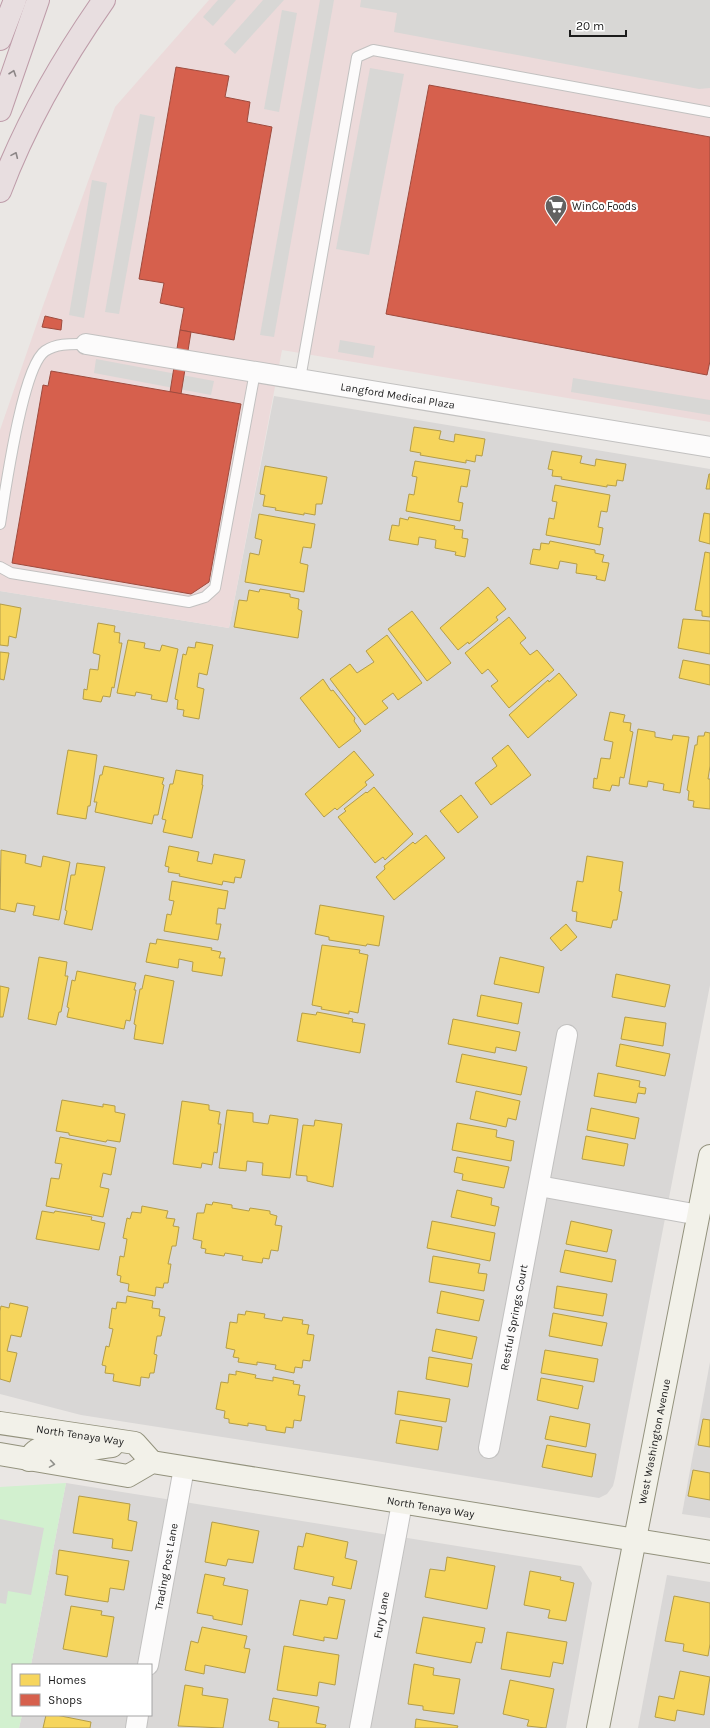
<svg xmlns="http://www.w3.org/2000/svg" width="710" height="1728" font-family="Karla,sans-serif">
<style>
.residential{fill:#d9d7d6}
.commercial{fill:#ecdada}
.park{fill:#d2f0cf}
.parking{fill:#d8d7d5}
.homes{fill:#f6d55c;stroke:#b49d48}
.shops{fill:#d6604d;stroke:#9e4b3e}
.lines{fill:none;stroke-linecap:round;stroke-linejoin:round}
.service-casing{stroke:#c2c1c0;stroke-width:12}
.minor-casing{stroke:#c2c1c0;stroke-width:22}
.secondary-casing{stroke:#93927d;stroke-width:24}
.motorway-casing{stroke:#be9ca9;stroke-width:24}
.service{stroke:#fcfbfb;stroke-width:10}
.minor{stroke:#fcfbfb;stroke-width:20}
.secondary{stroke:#f2f1e9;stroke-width:22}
.motorway{stroke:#e8dee0;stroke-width:22}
.oneway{stroke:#8c8687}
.oneway2{stroke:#91918c}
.labels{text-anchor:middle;stroke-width:4;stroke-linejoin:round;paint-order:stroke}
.poi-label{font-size:11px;fill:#1b1b1b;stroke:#fff;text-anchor:start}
.street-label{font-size:11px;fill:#1b1b1b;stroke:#fff}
</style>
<rect width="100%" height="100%" fill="#eae7e4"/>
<g class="residential">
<path d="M274,396l436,73v516l-95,493 -2,8 -6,8 -8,4 -235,-39 -283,-44 -81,-21v-803l229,37z"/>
<path d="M710,1362v156l-28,-4z"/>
<path d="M66,1483l515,83 11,17 -26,145h-547l3,-13h129v-50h-120z"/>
<path d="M667,1575l43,7v146h-72z"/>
</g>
<path class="commercial" d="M209,0h501v422l-428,-72 -53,278 -229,-37v-161l44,-127 71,-196z"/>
<path class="park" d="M66,1483l-35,182h-18v50h9l-3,13h-19v-241z"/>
<g class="parking">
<path d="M218,0h18l-23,26 -10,-9z"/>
<path d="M263,0h21l-49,54 -11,-10z"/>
<path d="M320,0h14l-60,337 -14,-2z"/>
<path d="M361,0h349v88l-11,1 -305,-57 3,-19 -37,-6z"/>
<path d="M282,10l15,3 -18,99 -15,-3z"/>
<path d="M370,68l34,6 -35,181 -33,-6z"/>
<path d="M140,114l15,3 -36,197 -14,-2z"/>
<path d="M92,180l15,3 -23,135 -15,-3z"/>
<path d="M340,340l35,6 -2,12 -35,-6z"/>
<path d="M96,359l118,22 -3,14 -117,-22z"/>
<path d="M573,378l137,22v15l-139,-23z"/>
<path d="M0,1519l44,9 -13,67 -23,-4 -2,13 -6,-1z"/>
</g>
<g class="homes">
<path d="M414,427l27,4 -2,8 15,3 1,-8 30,5 -3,17 -6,-1 -1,7 -9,-2v3l-46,-8 1,-2 -11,-2z"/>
<path d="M552,451l30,5 -2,7 15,3 1,-7 30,5 -3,17 -6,-1 -1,6 -9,-1v2l-46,-8 1,-2 -10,-1 1,-6 -5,-1z"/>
<path d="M415,461l55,9 -3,17 -6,-1 -3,16 5,1 -3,18 -54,-10 3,-17 5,1 3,-18 -5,-1z"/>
<path d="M265,466l62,11 -5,27h-6l-1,11 -11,-2v2l-29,-5 1,-2 -13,-2 2,-11 -5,-1z"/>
<path d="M709,474h1v15h-4z"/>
<path d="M555,485l55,10 -3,17 -6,-1 -3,16 5,1 -3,17 -54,-10 3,-17 5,1 3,-17 -5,-1z"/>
<path d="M704,513l6,1v30l-11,-3z"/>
<path d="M259,514l56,10 -4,24 -8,-1 -3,16 8,2 -4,27 -59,-10 5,-29 9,2 3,-15 -7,-2z"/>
<path d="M409,517l46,9 -1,3 9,1 -1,8 6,1 -3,18 -10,-2 1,-3 -21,-4 1,-8 -17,-3 -1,8 -29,-5 3,-15 7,1 1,-8 8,2z"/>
<path d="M550,541l45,9v3l9,2 -2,7 7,1 -4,18 -9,-2 1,-3 -21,-3 1,-9 -17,-3 -2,8 -28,-5 3,-15 7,1 1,-7 8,1z"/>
<path d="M705,552l5,1v64l-8,-1v-5l-7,-1z"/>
<path d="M488,587l18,22 -10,8 2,3 -29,24 -1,-2 -10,8 -18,-22z"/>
<path d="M260,589l30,5v3l9,2 -1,10 4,2 -4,27 -64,-11 5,-27 8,1 2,-11 10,2z"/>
<path d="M0,604l21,4 -5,30 -7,-2 -1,10 -8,-1z"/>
<path d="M412,611l39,52 -24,18 -39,-52z"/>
<path d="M509,617l17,21 -6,5 10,12 7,-5 17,20 -45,38 -18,-22 7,-5 -10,-12 -6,5 -17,-21z"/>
<path d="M683,619l27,2v33l-32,-6z"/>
<path d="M98,623l17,3 -1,6 6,1 -1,10h3l-8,45 -2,-1 -2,10 -7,-1 -2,6 -18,-3 1,-10 3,1 3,-21 8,1 2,-15 -7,-2z"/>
<path d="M387,635l35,48 -24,17 -5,-7 -11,8 6,7 -23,17 -35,-46 20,-15 7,9 17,-11 -8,-11z"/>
<path d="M128,640l17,3 -1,5 16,3 2,-6 16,4 -11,53 -16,-3 1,-4 -16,-3 -1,4 -18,-3z"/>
<path d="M196,642l17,3 -6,30 -8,-2 -2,14 7,2 -5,30 -16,-3 1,-6 -7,-1 1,-9 -3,-1 8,-45 3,1 2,-8 7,1z"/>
<path d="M0,652l9,1 -5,27 -4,-1z"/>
<path d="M683,660l27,5v20l-31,-7z"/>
<path d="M559,673l18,22 -49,43 -19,-23 39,-35 1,2z"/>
<path d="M323,679l8,12 2,-1 22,28 -1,3 7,10 -22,17 -39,-50z"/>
<path d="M610,712l15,3 -2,7 8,1 -1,8 3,1 -9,46 -4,-1 -1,9 -7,-1 -2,6 -17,-3 1,-10 3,1 4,-21 9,1 3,-17 -9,-2z"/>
<path d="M638,729l17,3v5l17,3 1,-5 16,2 -9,56 -17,-3 1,-6 -16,-3 -1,6 -18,-3z"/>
<path d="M705,732l5,1v33l-2,13h2v30l-17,-2 1,-6 -6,-1 1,-9 -2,-1 8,-45h2l1,-9h6z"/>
<path d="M508,745l23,30 -40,30 -16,-22 22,-17 -5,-8z"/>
<path d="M68,750l29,5 -7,51h-2l-2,13 -29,-5z"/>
<path d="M354,751l20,24 -9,7 2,3 -30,25 -2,-2 -11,9 -19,-23z"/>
<path d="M104,766l60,12 -2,6 2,1 -6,30h-4l-2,9 -57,-12 2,-10h-3l6,-27h2z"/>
<path d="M176,770l27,5 -1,10h1l-11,53 -29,-6 3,-12 -4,-1 8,-35h3z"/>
<path d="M374,787l39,47 -28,26 -2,-3 -8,6 -37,-46 8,-6 -2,-2 22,-17 1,1z"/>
<path d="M461,795l17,22 -20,16 -18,-22z"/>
<path d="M426,835l19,23 -51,42 -18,-23 9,-8 -1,-3 29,-24 2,2z"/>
<path d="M169,846l30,6 -2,9 15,3 2,-10 31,6 -4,18 -6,-1 -1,6 -11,-2 -1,4 -43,-9 1,-2 -12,-2 1,-5 -4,-1z"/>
<path d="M1,850l25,5 -1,8 16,4 2,-11 27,6 -11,58 -26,-5 2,-9 -18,-3 -2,9 -15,-3z"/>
<path d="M587,856l36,6 -4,29 3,1 -5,28h-4l-2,8 -35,-7 1,-9 -5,-1 5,-30 6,1z"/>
<path d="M77,863l28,4 -13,63 -28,-6 3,-13 -2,-1 6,-35h4z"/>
<path d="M172,881l56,10 -3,18 -7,-1 -2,16h5l-3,16 -54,-9 3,-17 4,1 3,-14 -5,-1z"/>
<path d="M320,905l64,11 -5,30 -12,-2 -1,2 -37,-6v-3l-14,-3z"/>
<path d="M566,924l11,13 -16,14 -11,-13z"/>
<path d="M157,939l55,9 -1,2 10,2 -2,6h6l-3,18 -30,-5 1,-9 -14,-3 -1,9 -32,-6 4,-19 6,1z"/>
<path d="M322,945l38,5 -1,3 9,2 -10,58 -9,-2v3l-28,-5 1,-2 -10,-2z"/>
<path d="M39,957l28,5 -2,14h3l-7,36h-2l-3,13 -28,-6z"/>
<path d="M500,957l44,10 -5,26 -45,-9z"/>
<path d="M77,971l59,12 -2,7h2l-6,31 -4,-1 -2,9 -57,-12 2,-9 -2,-1 5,-27 3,1z"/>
<path d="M616,974l54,11 -5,22 -53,-10z"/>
<path d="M145,975l29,6 -11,63 -29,-5 2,-14 -2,-1 6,-35h2z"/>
<path d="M0,986l9,2 -6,29h-3z"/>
<path d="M481,995l41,8 -4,21 -41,-8z"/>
<path d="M317,1012l36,7 -1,3 13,2 -5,29 -63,-12 5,-28 14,2z"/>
<path d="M625,1017l41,6 -3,23 -42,-7z"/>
<path d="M453,1019l67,13 -4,19 -20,-4 -1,6 -47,-9z"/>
<path d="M620,1044l50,10 -5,22 -49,-10z"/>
<path d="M462,1054l65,13 -6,28 -65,-13z"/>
<path d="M598,1073l42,8 -1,6 7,1 -1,6 -7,-1 -2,10 -42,-7z"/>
<path d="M476,1091l44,10 -4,19 -8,-2 -2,9 -36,-8z"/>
<path d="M62,1100l41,7v-3l12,2v6l10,2 -5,28 -13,-2 -1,2 -37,-7v-2l-13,-2z"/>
<path d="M182,1101l27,4v5l11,2 -2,12h3l-4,29 -3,-1 -2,13 -10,-2 -1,5 -28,-4z"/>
<path d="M591,1108l48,10 -4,21 -48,-9z"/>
<path d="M227,1110l26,3v9l15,2 2,-9 28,4 -8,59 -28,-3 1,-12 -16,-2 -1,10 -27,-3z"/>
<path d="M315,1120l27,4 -9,63 -26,-6v-5l-11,-1 7,-50 11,1z"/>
<path d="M457,1123l40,7 -1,7 18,4 -3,20 -59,-11z"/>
<path d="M586,1136l42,8 -4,22 -42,-7z"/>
<path d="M60,1137l56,11 -5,27 -8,-2 -3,14 9,2 -6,28 -57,-11 5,-28 8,1 3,-15 -7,-1z"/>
<path d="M457,1157l52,10 -5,21 -42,-8 1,-6 -9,-2z"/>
<path d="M457,1190l35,8 -1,7 8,2 -4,19 -44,-9z"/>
<path d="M213,1202l19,3v3l17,3 1,-3 20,3v3l7,2 -2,9 7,1 -4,25 -7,-1 -2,9 -6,-1 -1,5 -20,-3 1,-4 -18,-3 -1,3 -19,-3 1,-4 -5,-1 1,-7 -9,-2 4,-26h7l2,-9 6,1z"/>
<path d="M142,1206l26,5 -2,7 9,1 -2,7 6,1 -3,19h-4l-4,18h3l-3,19h-4l-1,5 -7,-1 -1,9 -27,-5 1,-7 -9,-2 1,-6 -4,-1 3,-19 4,1 3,-18 -4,-1 4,-20 3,1 2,-7 9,1z"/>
<path d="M42,1211l12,2 1,-2 37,6 -1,3 14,3 -6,27 -63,-11z"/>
<path d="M432,1221l63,12 -5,28 -63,-13z"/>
<path d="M571,1221l41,9 -5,22 -41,-8z"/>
<path d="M565,1250l51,10 -4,22 -52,-10z"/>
<path d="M433,1256l47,8 -2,9 9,1 -3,17 -55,-9z"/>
<path d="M557,1286l50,8 -4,22 -49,-8z"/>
<path d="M441,1291l43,9 -5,21 -42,-8z"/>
<path d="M127,1296l26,5 -1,7 8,1 -1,7 6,1 -4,19h-4l-3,18 3,1 -3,18h-4l-1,5 -8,-1 -1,9 -27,-5 1,-7 -9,-1 1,-7 -4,-1 4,-19 3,1 4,-18 -4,-1 3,-20 4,1 1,-7 9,1z"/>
<path d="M10,1303l18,4 -7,30 -10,-2 -4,16 10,2 -7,29 -10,-3v-68l1,-5 8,2z"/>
<path d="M246,1311l19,3 -1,4 18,3 1,-4 20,3 -1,4 7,1 -2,9 7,1 -4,26 -7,-1 -1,8 -7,-1 -1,6 -19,-4 1,-4 -19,-3v3l-19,-3 1,-4 -6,-1 2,-7 -9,-2 4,-26 7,1 1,-9 7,1z"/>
<path d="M553,1313l54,10 -5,23 -53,-10z"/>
<path d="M436,1329l41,8 -5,22 -40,-8z"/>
<path d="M545,1350l53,9 -4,23 -53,-9z"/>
<path d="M429,1357l43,7 -4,23 -42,-8z"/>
<path d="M236,1371l20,4 -1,3 18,3v-4l21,4 -1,3 7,1 -2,10 7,1 -4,25 -7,-1 -1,8 -7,-1 -1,6 -19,-3v-4l-18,-3v3l-19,-3v-4l-5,-1 1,-7 -9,-2 5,-27 7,1 1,-9 7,1z"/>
<path d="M541,1378l42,8 -5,23 -41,-9z"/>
<path d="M398,1391l52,8 -4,23 -51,-8z"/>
<path d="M550,1416l40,8 -4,23 -41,-8z"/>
<path d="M703,1419l7,1v27l-12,-2z"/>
<path d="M400,1420l42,7 -4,23 -42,-7z"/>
<path d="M547,1445l49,9 -4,23 -50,-10z"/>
<path d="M693,1470l17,3v27l-22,-4z"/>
<path d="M79,1496l51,8 -2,16 9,2 -5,29 -20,-3 1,-9 -40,-6z"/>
<path d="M212,1522l47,9 -6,32 -25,-4 -2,7 -21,-4z"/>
<path d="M306,1533l42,9 -3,16 12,3 -6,28 -19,-4 2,-8 -40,-8 4,-23 5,1z"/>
<path d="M59,1550l70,11 -5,29 -14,-2 -2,14 -43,-7 3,-19 -12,-2z"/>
<path d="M447,1557l48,9 -8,43 -62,-12 5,-28 15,2z"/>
<path d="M530,1571l31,6 -1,3 14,3 -8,38 -18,-3 2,-8 -26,-5z"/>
<path d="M205,1574l20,4 -2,7 25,5 -6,35 -29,-6v-3l-16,-3z"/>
<path d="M674,1596l36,7v41l-2,12 -25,-5 1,-7 -19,-3z"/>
<path d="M329,1597l16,3 -8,39 -13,-2v4l-31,-6 7,-35 27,5z"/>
<path d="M71,1606l31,5 -1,4 13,2 -7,40 -44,-8z"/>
<path d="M423,1617l62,11 -3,15 -6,-1 -5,21 -55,-10z"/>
<path d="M202,1627l45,9 -3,12 6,1 -5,24 -40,-8 -1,9 -19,-4 6,-29 7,2z"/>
<path d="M507,1632l60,10 -4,22 -10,-2 -3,15 -49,-8z"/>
<path d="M284,1646l55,9 -4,30 -16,-3 -2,14 -40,-6z"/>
<path d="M414,1664l20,4 -1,7 27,4 -6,35 -31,-4v-4l-15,-2z"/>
<path d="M680,1671l30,6 -6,38 -27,-5 -2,11 -20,-4 4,-21 15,3z"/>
<path d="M510,1680l44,9 -8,39 -19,-2 2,-6 -26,-6z"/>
<path d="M185,1685l18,3 -1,7 26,4 -5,29 -45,-2z"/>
<path d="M273,1698l46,9 -3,16 10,2 -1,3h-47l1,-6 -10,-2z"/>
<path d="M46,1715h10l35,7 -1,6h-47z"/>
<path d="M416,1719l42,7 -1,2h-42z"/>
</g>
<g class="shops">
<path d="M176,67l53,9 -4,21 25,5 -3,20 25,5 -38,213 -54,-10 4,-22 -24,-5 4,-20 -25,-4z"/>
<path d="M429,85l281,52v224l-3,14 -321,-61z"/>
<path d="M45,316l17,4 -1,10 -19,-3z"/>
<path d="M180,330l11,2 -10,62 -11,-2z"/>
<path d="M51,371l190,33 -32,178 -18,12 -179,-31 31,-178 5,1z"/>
</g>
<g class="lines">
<g class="service-casing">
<g id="service">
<path d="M300,379l57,-322 16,-7 337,62"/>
<path d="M0,524c5,-31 22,-157 45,-173 12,-8 27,-7 41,-7"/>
<path d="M0,567l11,6 178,29 16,-5 10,-9 40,-216"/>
</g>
</g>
<g class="minor-casing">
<g id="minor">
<path id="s1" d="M86,344l624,103"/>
<path d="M539,1186l160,29"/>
<path id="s2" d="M489,1448l78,-413"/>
<path id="s3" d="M148,1665l36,-197"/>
<path d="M136,1728l2,-13"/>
<path id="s4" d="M360,1728l42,-225"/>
</g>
</g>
<g class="secondary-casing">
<g id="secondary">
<path id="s5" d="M0,1423l135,20 17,19"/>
<path id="s6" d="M0,1454l128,22 24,-14 558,90"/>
<path d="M29,1460c10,-22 33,-9 51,-10 11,0 22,-3 32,-4"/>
<path id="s7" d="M598,1728l112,-572"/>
</g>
</g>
<g class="motorway-casing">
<g id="motorway">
<path d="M0,39l15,-39"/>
<path d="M0,110l38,-110"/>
<path d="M0,191c26,-69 62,-131 104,-191"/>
</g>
</g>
<use href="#service" class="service"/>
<use href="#minor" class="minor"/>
<use href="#secondary" class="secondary"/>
<use href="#motorway" class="motorway"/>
</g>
<defs><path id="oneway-chevron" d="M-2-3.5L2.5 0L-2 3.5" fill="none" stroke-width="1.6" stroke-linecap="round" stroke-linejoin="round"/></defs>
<g class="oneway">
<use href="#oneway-chevron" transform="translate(13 73) rotate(-71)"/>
<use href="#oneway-chevron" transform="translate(15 155) rotate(-66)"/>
</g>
<use class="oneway2" href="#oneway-chevron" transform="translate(52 1464) rotate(9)"/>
<defs>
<g id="supermarket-pin" transform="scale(1.15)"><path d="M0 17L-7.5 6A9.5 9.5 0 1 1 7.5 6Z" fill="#636261" stroke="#fff"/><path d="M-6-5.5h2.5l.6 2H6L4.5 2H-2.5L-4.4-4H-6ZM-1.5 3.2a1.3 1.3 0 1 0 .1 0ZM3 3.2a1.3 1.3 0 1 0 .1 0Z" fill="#fff"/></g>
</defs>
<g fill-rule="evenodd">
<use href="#supermarket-pin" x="556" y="206"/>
</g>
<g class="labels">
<g class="poi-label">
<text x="572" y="210">WinCo Foods</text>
</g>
<g class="street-label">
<text dy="4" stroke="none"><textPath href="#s1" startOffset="316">Langford Medical Plaza</textPath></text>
<text dy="4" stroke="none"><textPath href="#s2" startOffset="133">Restful Springs Court</textPath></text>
<text dy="4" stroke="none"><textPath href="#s5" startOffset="81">North Tenaya Way</textPath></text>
<text dy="4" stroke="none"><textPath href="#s7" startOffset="292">West Washington Avenue</textPath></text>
<text dy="4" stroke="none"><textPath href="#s6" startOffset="440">North Tenaya Way</textPath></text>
<text dy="4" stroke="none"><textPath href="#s3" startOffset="100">Trading Post Lane</textPath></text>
<text dy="4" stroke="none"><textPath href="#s4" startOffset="115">Fury Lane</textPath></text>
</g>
</g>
<rect x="12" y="1664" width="140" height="52" fill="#ffffff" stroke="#a4a4a4"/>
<rect x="20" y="1674" width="20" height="12" fill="#f6d55c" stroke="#a4a4a4"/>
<text x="48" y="1684" font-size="12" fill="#1b1b1b">Homes</text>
<rect x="20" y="1694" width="20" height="12" fill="#d6604d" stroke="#a4a4a4"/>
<text x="48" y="1704" font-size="12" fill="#1b1b1b">Shops</text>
<path d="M570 30v6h56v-6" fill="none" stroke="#1b1b1b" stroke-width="2"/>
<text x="576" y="30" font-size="12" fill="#1b1b1b" stroke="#ffffff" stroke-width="3" paint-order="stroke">20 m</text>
</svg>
